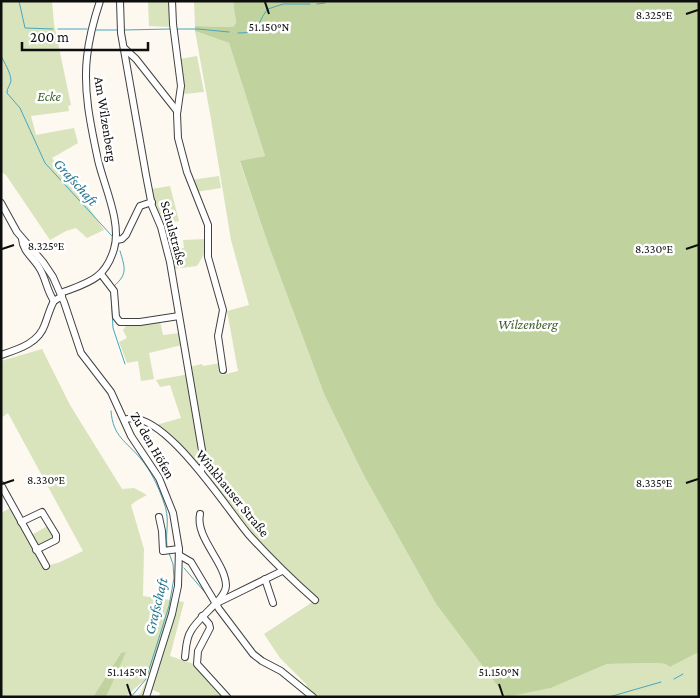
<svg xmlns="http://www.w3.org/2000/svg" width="700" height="698" font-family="'Crimson Pro',serif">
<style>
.green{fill:#d9e4bd}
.forest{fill:#c0d39e}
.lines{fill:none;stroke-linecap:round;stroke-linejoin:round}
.stream{stroke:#4aa5bd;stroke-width:1}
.minor-casing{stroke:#414141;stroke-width:8}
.minor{stroke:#fff;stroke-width:6}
.ticks{fill:none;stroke:#0e0e0e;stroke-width:2}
.labels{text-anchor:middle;stroke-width:5;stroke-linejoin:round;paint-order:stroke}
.park-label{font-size:14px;font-style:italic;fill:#3c5e26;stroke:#fff}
.street-label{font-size:14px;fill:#0e0e0e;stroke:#fff}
.water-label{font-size:15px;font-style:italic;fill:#267690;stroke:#fff}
.ticks-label{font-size:12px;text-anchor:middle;fill:#0e0e0e;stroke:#fff;stroke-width:5;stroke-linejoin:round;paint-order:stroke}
</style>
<rect width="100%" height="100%" fill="#fdf8f0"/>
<g class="green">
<path d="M1,1h51l2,23 17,81 -3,1 1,5 -38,5 5,19 38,-7 4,15 -26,15 25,32 4,13 7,3 16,24 -17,8 -11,-10 -10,3 -16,9 -44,-65 -5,-3z"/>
<path d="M148,1h21l1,26 -21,-1z"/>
<path d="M194,1h39l3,22 -3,4 -38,-1z"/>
<path d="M195,31l34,12 36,113 -25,6 28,82 56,150 39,80 73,130 70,92 45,-8 56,-24 49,-1 9,1 5,3 29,-15v45h-384l-10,-9 2,-3 -27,-27 -16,-24 53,-35 -34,-29 -37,-43 -43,-59 -24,-25 -23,-18 25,-7 -11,-33 -10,2 -4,-7 34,-6 -1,-7 13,-3 1,2 17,-3 2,12 16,-4 -11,-60 22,-6 -18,-65 -20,-121z"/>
<path d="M197,56l7,36 -20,2 -4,-35z"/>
<path d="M219,176l2,12 -25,4 -5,-12z"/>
<path d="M170,186l9,35 -18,2 -5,-14 -5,-20z"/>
<path d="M206,239v12l-9,15 -24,3 -5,-19 16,-2 -1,-8z"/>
<path d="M160,321l3,14 17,-2 2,12 -33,8 5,26 -13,2 -3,-20 -11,2 -8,-21 8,-4 -4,-8 4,-6z"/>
<path d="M42,349l28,56 52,84 12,-1 13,7 -11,6 -5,4 13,44 -1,47 41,6 -14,54 24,8 32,33h-67l1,-4 -7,-3 -3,7h-16l6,-3 8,-17 -23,20h-19l9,-23 6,-21 -28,44h-92v-184l13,-7 16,30 19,-11 6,12 -16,9 8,20 13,-4 23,-11 -75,-138 -7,5v-57z"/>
</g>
<g class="forest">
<path d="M233,1h466v651l-29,15 -5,-3 -9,-1 -49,1 -56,24 -45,9 -70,-93 -73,-130 -39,-80 -56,-150 -28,-83 25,-5 -36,-113 -34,-12v-5l38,1 3,-4z"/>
<path d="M126,652l-20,45h-13l28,-44z"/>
</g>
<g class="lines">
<g class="stream">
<path d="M19,1l6,27 28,1"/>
<path d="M317,4l8,-1"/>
<path d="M58,29h29"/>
<path d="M176,29h22l31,3"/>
<path d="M96,30h21"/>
<path d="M124,30l46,-1"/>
<path d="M238,33c25,0 17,-9 30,-24l15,-5h27"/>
<path d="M1,56c3,6 10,17 10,25 -1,4 -4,7 -4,12l13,15 25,55 67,73"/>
<path d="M114,286c14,-12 11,-18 6,-35"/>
<path d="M111,294l2,34 12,36"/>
<path d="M111,411c2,26 15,30 30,48 10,12 17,27 22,41 8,20 2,29 4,47"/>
<path d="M184,568l25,29"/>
<path d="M674,679l9,-5"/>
<path d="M131,697l15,-18 23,-73 5,-28 -1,-14 -4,-11"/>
<path d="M609,697l52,-15"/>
</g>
<g class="minor-casing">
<g id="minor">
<path d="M120,1l1,32 25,142 6,31 9,21 9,35 34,200 -3,9"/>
<path d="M172,1l1,23 8,62 -4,28 1,24 9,34 21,53v32l15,53 -5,26 5,34"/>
<path d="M124,48l12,11 41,52"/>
<path d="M1,203l16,29 26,30 10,15 11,25 17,51 30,39 20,44 28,42 14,35 6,36 -1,37 -6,28 -26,83"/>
<path d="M22,239c1,13 12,19 18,30 6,10 7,22 14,32"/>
<path d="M116,240l6,-1 4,-4 14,-29 12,-4"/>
<path d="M101,274l13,17 2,26 4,5h20l39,-6"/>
<path d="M61,293c26,-10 44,-13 53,-44 8,-26 -10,-63 -16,-89 -7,-33 -15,-69 -11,-103 2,-19 7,-38 13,-56"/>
<path d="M1,355c18,-6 38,-12 44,-31 3,-8 5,-16 9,-23l8,-5"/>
<path d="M124,420c37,-16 104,91 125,115 21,23 42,44 66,65"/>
<path d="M1,485l45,81"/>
<path d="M159,517l3,14 1,20 16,-2"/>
<path d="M21,522l21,-10 14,23v5l-20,10"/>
<path d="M179,555l12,7 28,47 34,45 9,7 19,10 32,26"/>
<path d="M265,579l8,24"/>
<path d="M219,602l63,-31"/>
<path d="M202,616l7,8 1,4 -12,23 -1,13 30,33"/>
<path d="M185,657c1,-8 1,-19 6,-26 7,-14 34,-31 35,-45 0,-23 -31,-48 -26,-72"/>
</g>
</g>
<use href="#minor" class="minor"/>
</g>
<path class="ticks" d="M265,2l4,12M686,14l12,-4M2,249l12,-4M686,249l12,-4M686,483l12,-4M2,484l12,-4M127,684l4,12M499,684l4,12"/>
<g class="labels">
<g class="park-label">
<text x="49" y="101">Ecke</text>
<text x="528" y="329">Wilzenberg</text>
</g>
<g class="street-label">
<text transform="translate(106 119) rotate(81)" y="5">Am Wilzenberg</text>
<text transform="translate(174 233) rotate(75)" y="5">Schulstraße</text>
<text transform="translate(153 445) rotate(60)" y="5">Zu den Höfen</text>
<text transform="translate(233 493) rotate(51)" y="5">Winkhauser Straße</text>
</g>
<g class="water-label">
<text transform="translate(76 182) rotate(48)" y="5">Grafschaft</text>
<text transform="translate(156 606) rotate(-76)" y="5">Grafschaft</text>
</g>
</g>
<g class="ticks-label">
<text x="654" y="19">8.325°E</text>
<text x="269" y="31">51.150°N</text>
<text x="46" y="250">8.325°E</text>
<text x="654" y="253">8.330°E</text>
<text x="46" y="484">8.330°E</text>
<text x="654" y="487">8.335°E</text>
<text x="127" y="676">51.145°N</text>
<text x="499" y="676">51.150°N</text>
</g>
<rect width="700" height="698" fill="none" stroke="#0e0e0e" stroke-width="5"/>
<path d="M22 42v8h126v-8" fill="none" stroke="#0e0e0e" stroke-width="2.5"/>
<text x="30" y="42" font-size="15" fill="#0e0e0e" stroke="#ffffff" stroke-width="4" paint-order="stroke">200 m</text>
</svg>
